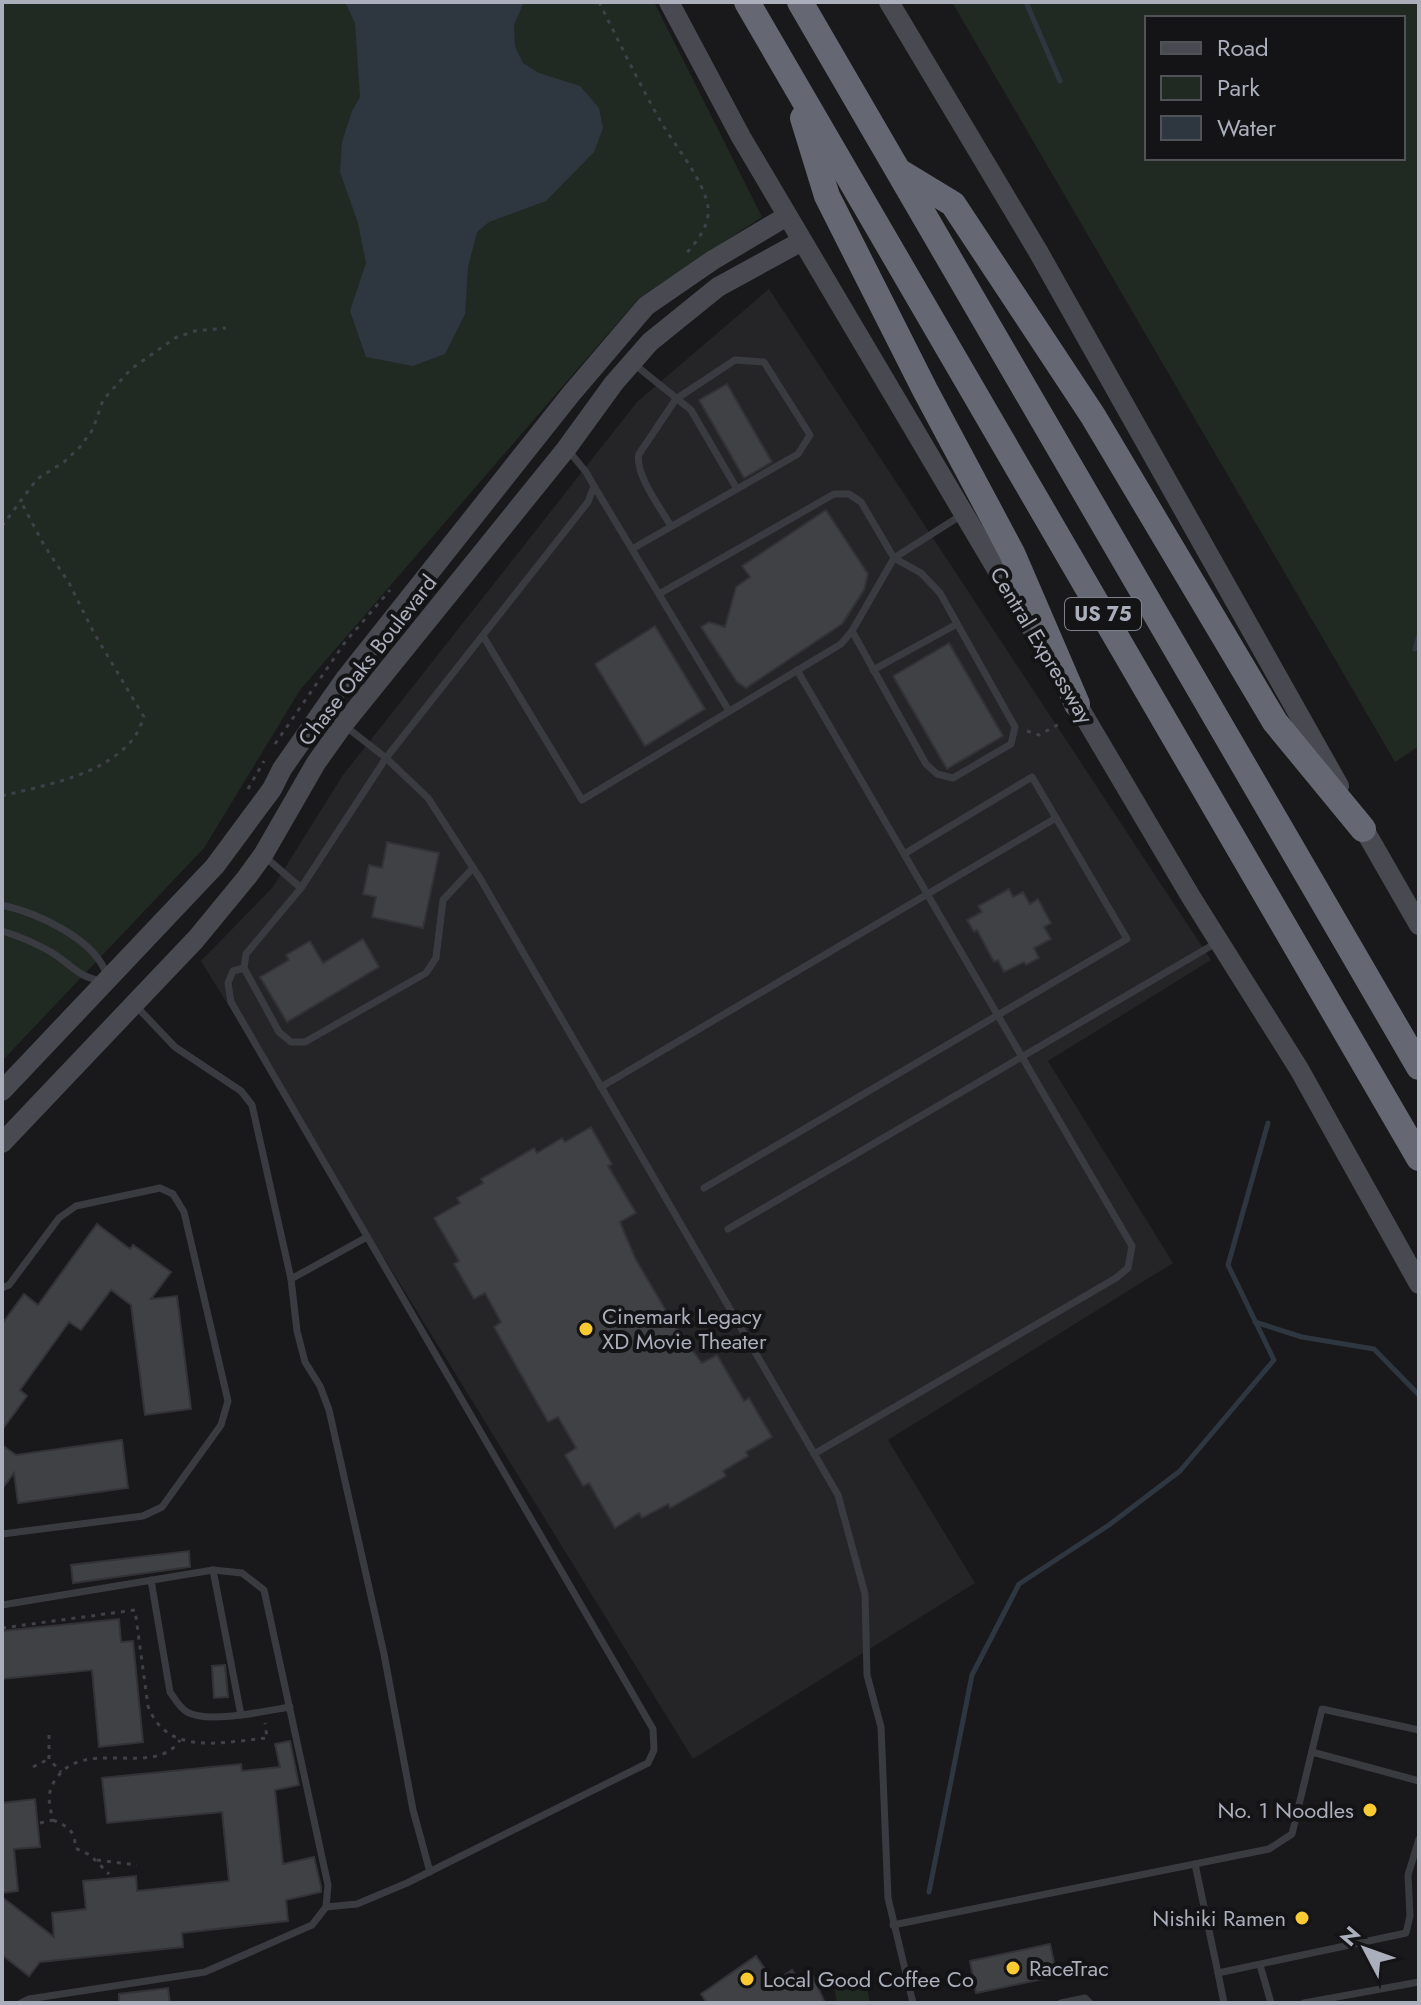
<svg xmlns="http://www.w3.org/2000/svg" width="1421" height="2005" font-family="Jost,sans-serif">
<style>
.built{fill:#252528}
.green{fill:#202a23;fill-rule:evenodd}
.water{fill:#2e3640}
.lines{fill:none;stroke-linecap:round;stroke-linejoin:round}
.stream{stroke:#2e3640;stroke-width:5}
.building{fill:#404145;stroke:#333337;stroke-width:2}
.path{stroke:#404148;stroke-width:3;stroke-dasharray:4 6;stroke-linecap:butt}
.lane{stroke:#3a3a41;stroke-width:7}
.secondary{stroke:#484951;stroke-width:20}
.highway{stroke:#656872;stroke-width:26}
.poi-dot{fill:#faca32;stroke:#141416;stroke-width:3}
.labels{text-anchor:middle;stroke-width:8;stroke-linejoin:round;paint-order:stroke}
.shield{fill:#141416;stroke:#7e808a;stroke-width:2}
.shield-label{font-size:20px;font-weight:bold;fill:#abaebb}
.street-label{font-size:22px;fill:#abaebb;stroke:#141416}
.poi-label{font-size:22px;fill:#abaebb;stroke:#141416;text-anchor:start}
</style>
<rect width="100%" height="100%" fill="#19191b"/>
<path class="built" d="M769,289l442,671 -163,101 125,202 -285,177 87,143 -282,176 -492,-798 72,-74 70,-112 294,-373z"/>
<g class="green">
<path d="M2,2h652l108,215 -123,81 -339,392 -96,158 -202,213z"/>
<path d="M952,2h467v744l-24,16zM1403,18v140h-256v-140z"/>
<path d="M864,1973l6,30h-33l-4,-23z"/>
</g>
<path class="water" d="M345,2h179l-10,23 1,21 8,17 16,10 41,13 19,22 4,20 -9,24 -48,49 -57,21 -12,10 -9,35 -3,47 -20,40 -32,12 -47,-9 -16,-46 16,-48 -8,-40 -18,-51 2,-30 10,-31 8,-14 -5,-74z"/>
<g class="lines">
<g class="stream">
<path d="M1026,2l34,79"/>
<path d="M1415,649l4,-13"/>
<path d="M1255,1322l47,15 72,12 45,46"/>
<path d="M929,1892l43,-217 47,-91 90,-59 71,-54 94,-111 -46,-95 40,-142"/>
</g>
</g>
<g class="building">
<path d="M727,384l45,78 -28,16 -45,-78z"/>
<path d="M826,510l42,64 -4,16 -22,34 -96,64 -9,-6 -36,-55 8,-5 16,5 11,-40 14,-10 -8,-11z"/>
<path d="M655,626l50,83 -60,37 -50,-82z"/>
<path d="M949,643l54,93 -56,33 -54,-93z"/>
<path d="M387,842l52,11 -16,75 -51,-11 4,-20 -13,-3 6,-29 13,3z"/>
<path d="M1009,889l4,8 10,-5 7,12 8,-5 13,24 -7,4 7,12 -17,9 5,10 -13,7 -2,-3 -20,10 -6,-12 -4,2 -17,-32 -3,2 -7,-12 15,-8 -4,-6z"/>
<path d="M363,939l16,28 -92,55 -27,-45 29,-17 -3,-5 24,-14 13,22z"/>
<path d="M591,1127l21,37 -4,2 28,47 -16,9 15,36 43,73 24,32 15,-8 27,46 5,-3 23,39 -26,15 2,4 -25,15 3,5 -56,32 -2,-4 -26,14 -3,-5 -24,15 -26,-45 -6,3 -18,-31 11,-7 -18,-31 -10,5 -54,-95 7,-5 -16,-29 -11,6 -20,-35 5,-3 -25,-43 26,-15 -3,-5 26,-15 -2,-4 53,-31 3,5 25,-15 3,4z"/>
<path d="M97,1224l33,25 3,-4 38,27 -20,27 26,-3 14,113 -46,6 -14,-110 -20,-15 -30,40 -12,-8 -49,68 7,6 -25,34v-106l22,-30 14,11z"/>
<path d="M122,1440l6,48 -110,15 -4,-30 -12,16v-44l14,10z"/>
<path d="M189,1551l1,16 -117,16 -2,-18z"/>
<path d="M119,1619l2,23 12,-1 10,101 -44,5 -7,-77 -90,9v-48z"/>
<path d="M225,1665l3,32 -14,1 -2,-32z"/>
<path d="M290,1741l9,44 -24,5 8,74 31,-7 7,30v5l-35,8 2,21 -106,12 1,14 -143,15 -11,14 -27,-21v-58l52,40 -2,-24 34,-4 -3,-28 53,-5 1,15 92,-10 -7,-69 -115,11 -5,-45 139,-14 1,7 38,-4 -5,-23z"/>
<path d="M35,1799l5,48 -26,2 4,42 -16,2v-90z"/>
<path d="M1050,1944l7,32 -81,17 -6,-32z"/>
<path d="M756,1956l18,26 18,-12 8,12 13,-6 12,27h-118l-6,-9z"/>
<path d="M168,1988l2,15h-51v-9z"/>
</g>
<g class="lines">
<g class="path">
<path d="M599,2c20,40 40,81 62,120 14,24 43,58 47,85 2,20 -12,35 -23,48"/>
<path d="M2,526l35,-47 27,-17 16,-15 13,-18 10,-29 28,-31 44,-31 20,-7 31,-3"/>
<path d="M1027,731l12,4 24,-13"/>
<path d="M275,744l71,-103 44,-51"/>
<path d="M248,789l16,-28"/>
<path d="M2,796c43,-11 101,-20 131,-57 5,-6 8,-15 11,-22l-50,-84 -25,-50 -25,-38 -24,-45"/>
<path d="M2,1628l133,-18 13,96c19,51 75,36 119,32l-2,-15"/>
<path d="M49,1735v24l12,13"/>
<path d="M33,1767l16,-8"/>
<path d="M53,1820c14,6 23,11 22,28l15,7 19,19"/>
<path d="M40,1823l13,-3c-4,-15 -7,-28 3,-41 28,-43 99,0 124,-39"/>
<path d="M97,1860l40,5"/>
</g>
<g class="lane">
<path d="M594,486l135,225"/>
<path d="M671,526c-10,-17 -37,-53 -32,-72l37,-55 59,-39 29,2 46,73 -12,19 -61,35"/>
<path d="M632,549l105,-60 -46,-79 -57,-46"/>
<path d="M659,594l175,-100h15l12,8 33,56 27,15 19,20 75,134 -4,17 -58,34 -16,-4 -11,-10 -74,-133"/>
<path d="M483,636l99,164 259,-156 11,-13 42,-73 66,-42"/>
<path d="M797,670l335,576 -4,22 -12,10 -302,176"/>
<path d="M873,670l84,-46"/>
<path d="M345,726l41,32 42,40 53,82 357,615 27,99 2,81 14,52 7,171 25,105"/>
<path d="M264,856l37,32"/>
<path d="M473,868l-30,32 -7,58 -10,15 -121,69h-14l-12,-10 -35,-64 2,-14 55,-66 85,-130 202,-256 6,-16 -8,-14 -18,-22"/>
<path d="M2,905c35,8 94,34 105,71"/>
<path d="M2,931c17,5 33,12 49,21 20,12 26,25 51,29"/>
<path d="M244,968l-11,3 -5,12 3,19 422,727 1,21 -6,13 -241,120 -50,21 -31,3"/>
<path d="M137,1007l38,40 66,44 11,14 39,174 76,-42"/>
<path d="M601,1087l455,-269"/>
<path d="M704,1188l423,-249 -95,-162 -128,77"/>
<path d="M728,1229l488,-286"/>
<path d="M291,1279l6,52 8,31 15,24 9,24 55,244 29,156 17,62"/>
<path d="M2,1288l7,-3 50,-67 17,-12 84,-18 13,6 11,18 44,189 -7,24 -59,82 -19,9 -141,18"/>
<path d="M213,1570l28,145"/>
<path d="M151,1580l19,112c5,7 9,15 17,20 20,12 79,-1 103,-5"/>
<path d="M2,1605l211,-35 29,3 22,17 64,295 -2,22 -14,18 -107,47 -176,27 -8,4"/>
<path d="M1312,1752l107,29"/>
<path d="M1195,1864l23,109"/>
<path d="M893,1925l376,-76 23,-15 30,-125 97,21"/>
<path d="M1260,1965l11,38"/>
<path d="M1061,2003l24,-5 5,5"/>
<path d="M1224,2003l-6,-30 188,-40 4,-17 -2,-41 11,-36"/>
<path d="M1304,2003l115,-21"/>
</g>
<g class="secondary">
<path d="M669,2l72,135 297,502"/>
<path d="M889,2l150,251 300,533"/>
<path d="M1071,694l120,203 108,172 120,215"/>
<path d="M1357,817l62,108"/>
<path d="M2,1091l213,-225 57,-77 10,-20 63,-90 226,-285 75,-88 67,-46 74,-44"/>
<path d="M2,1143l194,-204 51,-62 16,-22 53,-92 27,-38 223,-276 48,-66 36,-41 68,-55 84,-46"/>
</g>
<g class="highway">
<path d="M747,2l672,1156"/>
<path d="M800,2l619,1065"/>
<path d="M803,118l24,78 98,194 87,163 65,151"/>
<path d="M902,173l51,31 140,212 182,306 88,107"/>
</g>
</g>
<g class="poi-dot">
<circle cx="586" cy="1329" r="8"/>
<circle cx="1370" cy="1810" r="8"/>
<circle cx="1302" cy="1918" r="8"/>
<circle cx="1013" cy="1968" r="8"/>
<circle cx="747" cy="1979" r="8"/>
</g>
<g class="labels">
<rect class="shield" x="1065" y="598" width="76" height="32" rx="6"/>
<g class="shield-label">
<text x="1103" y="621">US 75</text>
</g>
<g class="street-label">
<text transform="translate(1042 645) rotate(59)" y="8">Central Expressway</text>
<text transform="translate(367 660) rotate(-52)" y="8">Chase Oaks Boulevard</text>
</g>
<g class="poi-label">
<text x="602" y="1324">Cinemark Legacy<tspan x="602" dy="25">XD Movie Theater</tspan></text>
<text x="1354" y="1818" text-anchor="end">No. 1 Noodles</text>
<text x="1286" y="1926" text-anchor="end">Nishiki Ramen</text>
<text x="1029" y="1976">RaceTrac</text>
<text x="763" y="1987">Local Good Coffee Co</text>
</g>
</g>
<rect width="1421" height="2005" fill="none" stroke="#abaebb" stroke-width="8"/>
<rect x="1145" y="16" width="260" height="144" fill="#141416" stroke="#505258" stroke-width="2"/>
<rect x="1161" y="42" width="40" height="12" fill="#484951" stroke="#505258" stroke-width="2"/>
<text x="1217" y="56" font-size="24" fill="#abaebb">Road</text>
<rect x="1161" y="76" width="40" height="24" fill="#202a23" stroke="#505258" stroke-width="2"/>
<text x="1217" y="96" font-size="24" fill="#abaebb">Park</text>
<rect x="1161" y="116" width="40" height="24" fill="#2e3640" stroke="#505258" stroke-width="2"/>
<text x="1217" y="136" font-size="24" fill="#abaebb">Water</text>
<g transform="translate(1365 1949) rotate(311)" stroke="#141416" stroke-width="6" paint-order="stroke">
<path d="M0-6L14 30L0 20L-14 30Z" fill="#abaebb"/>
<text y="-12" font-size="22" font-weight="bold" text-anchor="middle" fill="#abaebb">N</text>
</g>
</svg>
